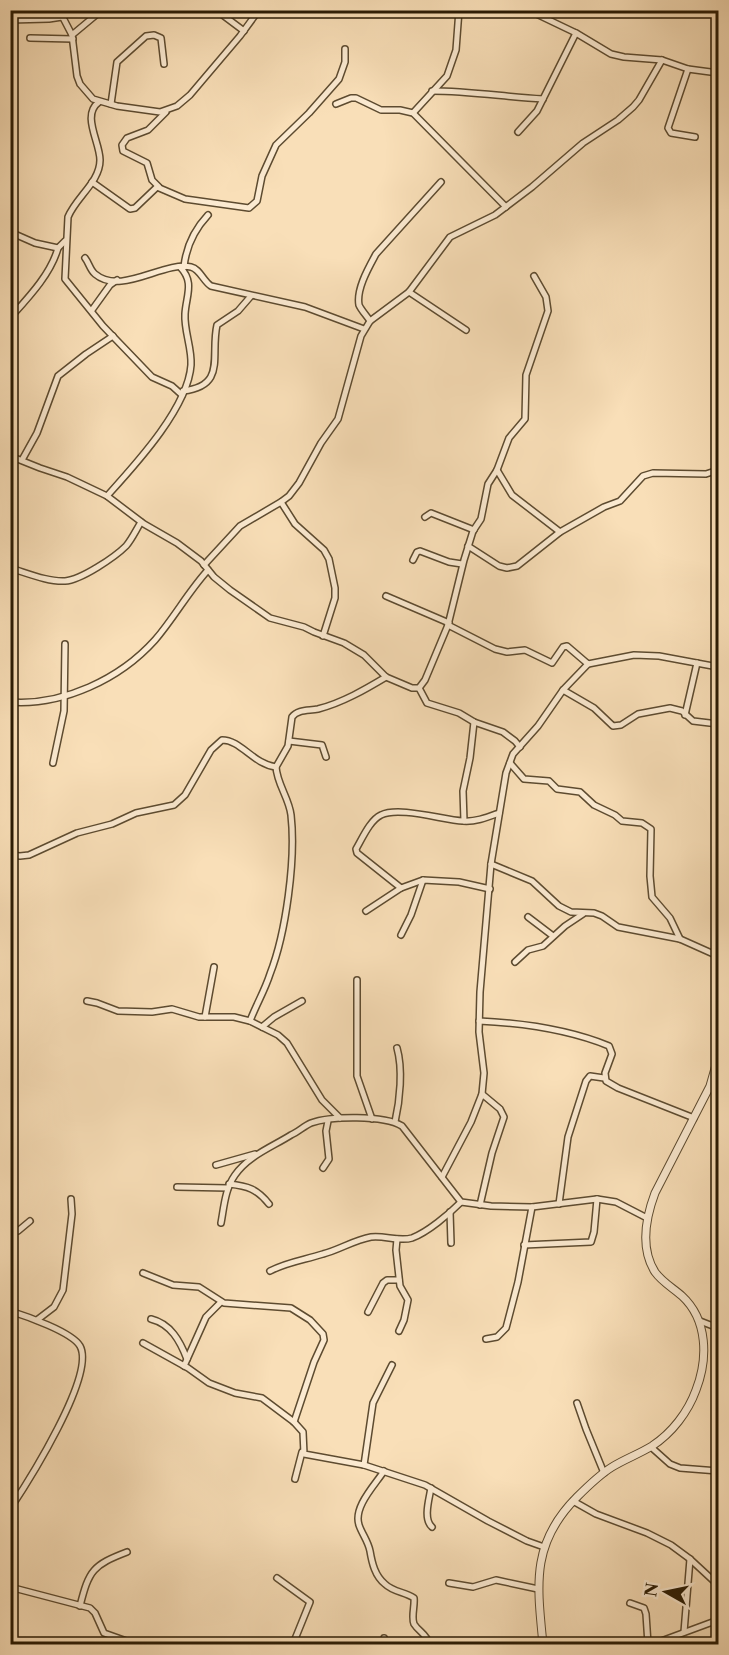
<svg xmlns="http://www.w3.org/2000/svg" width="729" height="1655" font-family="'Libre Caslon Text',serif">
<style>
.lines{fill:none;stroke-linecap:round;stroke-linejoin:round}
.minor-casing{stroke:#5d4b30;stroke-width:8}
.tertiary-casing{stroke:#5d4b30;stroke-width:9}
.minor{stroke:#fbead1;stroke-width:5}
.tertiary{stroke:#fbead1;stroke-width:7}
</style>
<rect width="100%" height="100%" fill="#f9dfb8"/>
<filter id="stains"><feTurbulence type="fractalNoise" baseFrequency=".00333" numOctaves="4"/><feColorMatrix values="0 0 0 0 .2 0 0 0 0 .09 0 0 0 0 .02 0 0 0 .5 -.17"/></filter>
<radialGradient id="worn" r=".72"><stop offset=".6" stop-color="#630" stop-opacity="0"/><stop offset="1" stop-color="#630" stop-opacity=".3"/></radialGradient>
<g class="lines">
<g class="minor-casing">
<g id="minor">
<path d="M59,10l13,25 5,41 3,8 13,15 24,7 43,6 17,-6 13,-11 50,-59 19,-26"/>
<path d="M216,10l28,21"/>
<path d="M528,10l48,23 35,21 13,3 38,3 26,9 30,4"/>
<path d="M711,10l7,7"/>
<path d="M10,20l39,-1 13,-2"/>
<path d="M72,35l30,-25"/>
<path d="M30,38l43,1"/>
<path d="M10,59l1,15"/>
<path d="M688,69l-20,59 3,5 24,4"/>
<path d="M432,91c37,0 74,6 111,8"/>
<path d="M99,102c-18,13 1,40 1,58 0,22 -24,37 -32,57l-3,62 38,47 49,51 20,9 10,9"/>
<path d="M111,104l6,-42 29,-26 8,-1 7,3 3,26"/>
<path d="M336,104l15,-6h5l25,12h19l13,3 93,94"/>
<path d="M413,113l34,-37 9,-26 3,-40"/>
<path d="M518,132l19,-21 39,-78"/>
<path d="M92,182l38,27 5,-1 22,-21 28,12 64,9 8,-7 5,-25 14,-31 33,-32 30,-34 6,-17v-13"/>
<path d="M159,187l-7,-7 -5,-17 -24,-12 -1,-6 5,-7 21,-8 18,-18"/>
<path d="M10,232l25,11 23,5 7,-7"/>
<path d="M85,258c4,5 5,12 10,16 26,22 68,-13 96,-7 9,2 12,14 20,19l94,21 59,22"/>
<path d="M184,267c2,-20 10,-37 24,-52"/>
<path d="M409,292l57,38"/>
<path d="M92,310l18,-25 7,-5"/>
<path d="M10,318c18,-20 41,-44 48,-70"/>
<path d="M370,321c-3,-5 -9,-11 -11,-16 -3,-16 10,-38 17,-51l65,-72"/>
<path d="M183,391c44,-5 27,-35 34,-66l21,-14 13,-15"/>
<path d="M10,456l30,12 27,9 40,19 37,28 33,19 24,18 13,16 16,13 40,28 34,9 10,5 30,11 20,12 22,22 26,11h7l6,-8 23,-55 16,-65 9,-29 8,-12 7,-35 9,-14 12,-32 16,-19 1,-44 22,-64 -2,-14 -12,-21"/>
<path d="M22,460l15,-27 21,-57 28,-22 27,-18"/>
<path d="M497,470l15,25 48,37"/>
<path d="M107,496c28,-31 81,-88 84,-131 1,-17 -7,-34 -6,-51 1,-18 10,-32 -5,-47"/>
<path d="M281,502l14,22 29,26 5,9 6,29v10l-12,38"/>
<path d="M425,517l6,-4 43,17"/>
<path d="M10,533l2,-8"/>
<path d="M468,546l31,20 8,2 10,-2 43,-34 44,-25 16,-6 23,-25 10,-3 53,1 12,-4"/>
<path d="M413,560l4,-8 3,-1 29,11 13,2"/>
<path d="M204,565l36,-39 41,-24 8,-6 10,-13 22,-40 17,-24 23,-83 9,-15 39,-29 41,-55 45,-22 37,-28 51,-44 35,-23 15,-13 6,-7 23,-40"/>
<path d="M10,568c17,5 38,14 55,13 16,-1 50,-24 61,-35 6,-7 10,-16 15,-24"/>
<path d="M386,596l63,27"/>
<path d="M448,625l47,24 12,3 18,-2 27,13 11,-16 4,-1 21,18 46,-9 25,1 59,11"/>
<path d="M419,688l8,15 32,10 15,9 29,10 12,9 5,6"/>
<path d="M563,690l31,18 19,18 8,-1 17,-11 32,-6 12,3 11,10 25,3"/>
<path d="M10,702c53,4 110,-23 145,-62 19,-22 33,-48 53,-70"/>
<path d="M685,715l12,-52"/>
<path d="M289,741l33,4 4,12"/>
<path d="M53,763l11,-52 1,-67"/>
<path d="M510,763l14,16 25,2 8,8 23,3 14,13 21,10 7,6 20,2 9,6 -1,47 2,21 18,21 10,21"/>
<path d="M464,821l-1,-30 7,-33 4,-36"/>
<path d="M10,855l10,1 9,-1 48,-22 35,-9 24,-11 38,-8 11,-10 26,-45 11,-10c19,0 31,24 54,27"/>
<path d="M491,864l41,17 27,25 12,6 23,1 8,3 16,11 62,12 38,17"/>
<path d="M490,889l-31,-7 -36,-2 -22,8 -44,-35 -1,-4c6,-10 14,-29 25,-34 18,-9 62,5 82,6 13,1 25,-4 36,-8"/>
<path d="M366,911l35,-23"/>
<path d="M528,917l25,19"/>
<path d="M401,935l10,-20 12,-35"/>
<path d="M515,962l13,-12 15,-4 22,-20 18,-12"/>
<path d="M357,980v96l15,43"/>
<path d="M87,1001l10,2 21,8 34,1 20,-3 27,8h35l16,4 28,14 9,8 35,57 18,18"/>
<path d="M205,1017l9,-50"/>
<path d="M250,1021c6,-16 15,-31 20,-47 16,-41 26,-115 21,-159 -2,-17 -14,-31 -15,-48l12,-21 4,-29c6,-8 17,-6 26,-8 24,-6 48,-20 68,-32"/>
<path d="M479,1021c42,2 91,9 130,25l3,8 -7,19 1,8 12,7 76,30"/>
<path d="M262,1027l12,-10 28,-16"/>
<path d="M395,1122c5,-22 8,-53 2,-74"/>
<path d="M216,1165l39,-11"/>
<path d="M323,1168l6,-9 -3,-28 2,-10"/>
<path d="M442,1177l29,-55 11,-28 2,-21 -5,-41 1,-40 11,-128 15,-91 7,-19 25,-28 25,-36 25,-26"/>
<path d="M229,1184c19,2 28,5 40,20"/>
<path d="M177,1187l51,1"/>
<path d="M559,1204l9,-67 18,-56 4,-5 14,2"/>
<path d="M480,1205l12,-52 12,-36 -4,-8 -18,-15"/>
<path d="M450,1212l1,31"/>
<path d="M221,1223c3,-16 4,-34 14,-48 13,-19 37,-28 56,-40 7,-3 13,-9 20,-12 19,-7 73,-8 91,3l59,76 30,4 41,1 65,-8 19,3 31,16"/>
<path d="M10,1231h8l12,-10"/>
<path d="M397,1239l-1,11 4,36 8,14 -4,20 -5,11"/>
<path d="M524,1245l67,-3 3,-10 3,-33"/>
<path d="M270,1271c17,-9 34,-11 53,-17 16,-4 31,-14 48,-17 13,-2 28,5 41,1 16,-6 37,-24 49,-36"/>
<path d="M143,1273l30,12 26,2 25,16 67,5 19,12 13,14 1,6 -10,22 -20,60"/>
<path d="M10,1311c16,5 62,21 70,35 16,29 -52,136 -70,163"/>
<path d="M368,1312l15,-29 4,-3h12"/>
<path d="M151,1319c20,5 29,22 36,40"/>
<path d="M37,1320l17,-13 9,-17 9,-76 -1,-15"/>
<path d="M700,1321l18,7"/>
<path d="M486,1339l11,-2 9,-9 12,-46 14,-75"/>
<path d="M143,1343l45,25 21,15 26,10 27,5 32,24 9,10 1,22 60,11 61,20 63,36 39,20 17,6"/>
<path d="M184,1366l22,-49 15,-15"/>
<path d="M577,1403l9,26 18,44"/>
<path d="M651,1447l19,17 10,4 38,3"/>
<path d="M364,1465l9,-62 19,-38"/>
<path d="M384,1471c-9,14 -31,36 -25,54 3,9 9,16 11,26 2,12 5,25 15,33 8,8 20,8 29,14 1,8 -3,19 0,26 5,8 13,10 15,20"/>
<path d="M295,1479l7,-27"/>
<path d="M431,1488c-2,12 -8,31 1,39"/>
<path d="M573,1501l23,13 51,19 24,12 19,14 27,25"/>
<path d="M277,1578l33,24 -17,42"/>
<path d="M449,1583l24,4 23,-7 42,9"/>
<path d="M10,1587l80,21 5,5 9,20 31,11"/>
<path d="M630,1603l14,5 2,6 2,30"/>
<path d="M80,1606c9,-36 13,-41 47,-54"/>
<path d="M684,1632l6,-73"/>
<path d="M383,1644l1,-6"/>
<path d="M653,1644l65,-24"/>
</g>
</g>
<g class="tertiary-casing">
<path id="tertiary" d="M543,1644c-6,-60 -12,-101 34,-147 11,-11 22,-22 35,-30 13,-8 27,-13 40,-21 20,-13 36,-34 44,-56 12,-31 12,-70 -14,-94 -9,-8 -20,-14 -27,-24 -15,-24 -9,-55 0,-79l55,-107 8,-28"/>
</g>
<use href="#minor" class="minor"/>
<use href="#tertiary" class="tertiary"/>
</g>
<rect width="729" height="1655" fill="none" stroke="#f9dfb8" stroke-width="36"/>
<rect x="12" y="12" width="705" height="1631" fill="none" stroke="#291a03" stroke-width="3"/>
<rect x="18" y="18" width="693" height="1619" fill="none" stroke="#291a03" stroke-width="1.5"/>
<g transform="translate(666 1592) rotate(279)" stroke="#fbead1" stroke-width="4.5" paint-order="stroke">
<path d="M0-4.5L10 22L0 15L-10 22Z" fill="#291a03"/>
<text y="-9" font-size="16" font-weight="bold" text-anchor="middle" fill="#291a03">N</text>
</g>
<rect width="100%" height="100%" filter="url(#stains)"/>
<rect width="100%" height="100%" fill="url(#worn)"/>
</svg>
